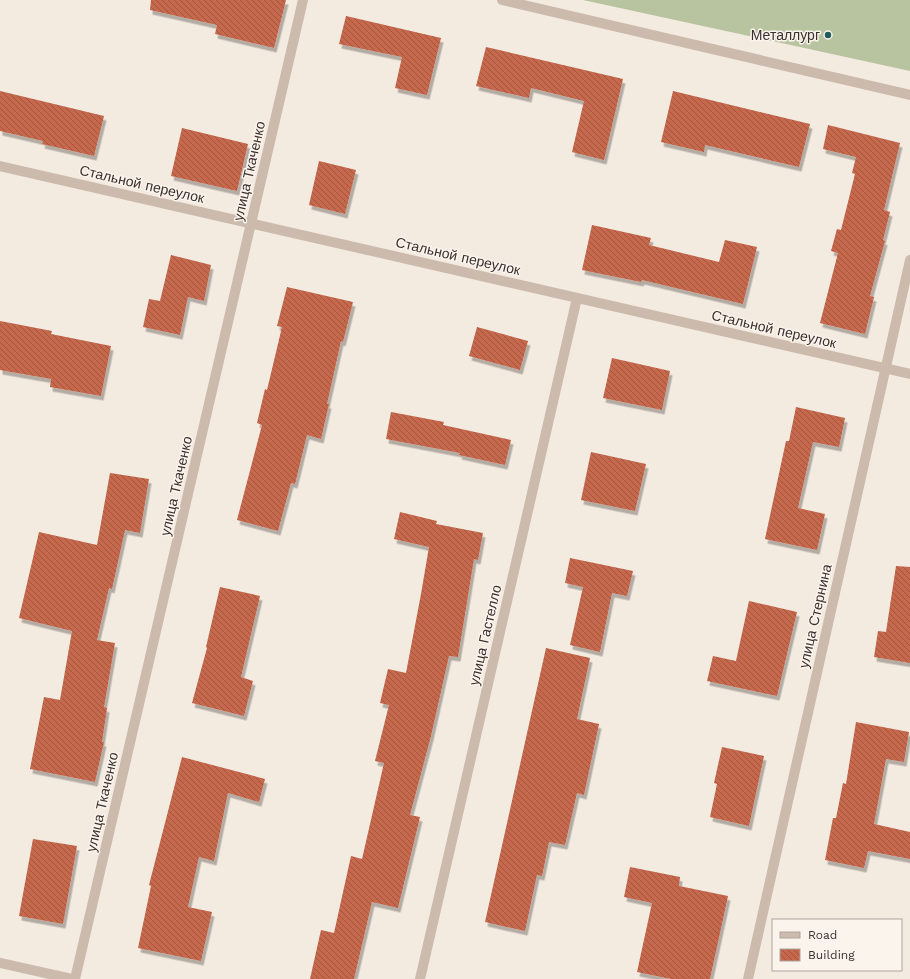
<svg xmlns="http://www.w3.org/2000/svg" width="910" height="979" font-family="'Work Sans',sans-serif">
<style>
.pitch{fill:#b8c3a0}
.building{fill:url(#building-back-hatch);filter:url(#shadow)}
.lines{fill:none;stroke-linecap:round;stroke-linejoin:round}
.minor{stroke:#ccbaac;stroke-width:10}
.tertiary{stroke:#ccbaac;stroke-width:10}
.poi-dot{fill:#1f5a5c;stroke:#fbf4ed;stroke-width:1.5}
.labels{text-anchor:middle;stroke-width:3;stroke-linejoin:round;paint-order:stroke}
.poi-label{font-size:14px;fill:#3a2f2b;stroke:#fbf4ed;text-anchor:end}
.street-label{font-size:14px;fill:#3a2f2b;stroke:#fbf4ed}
</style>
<defs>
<pattern id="building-back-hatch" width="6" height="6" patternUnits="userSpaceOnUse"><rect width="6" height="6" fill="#c6674c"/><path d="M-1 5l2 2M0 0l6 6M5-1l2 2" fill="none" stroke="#a2553f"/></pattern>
<filter id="shadow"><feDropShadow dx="2.5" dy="4.5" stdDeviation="0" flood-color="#0004"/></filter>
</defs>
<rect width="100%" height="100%" fill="#f3eae0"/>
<path class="pitch" d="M583,0h327v71z"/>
<g class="building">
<path d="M151,0h135l-12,48 -59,-14 2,-9 -67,-15z"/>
<path d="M346,16l95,22 -14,57 -32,-7 7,-31 -63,-13z"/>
<path d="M486,47l137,32 -19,81 -32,-8 12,-51 -53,-13 -2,10 -53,-12z"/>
<path d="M0,91l104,25 -10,40 -52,-12 1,-3 -43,-10z"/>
<path d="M673,91l137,33 -11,43 -94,-22 -1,7 -43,-10z"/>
<path d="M828,125l72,18 -16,67 6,2 -7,28 2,1 -15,55 4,1 -9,37 -45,-11 18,-70 -7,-2 6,-22 4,1 14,-56 -3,-1 4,-16 -33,-8z"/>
<path d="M182,128l66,16 -11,47 -66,-15z"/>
<path d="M319,161l37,9 -11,44 -36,-9z"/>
<path d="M592,225l59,13 -2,7 70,17 6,-22 32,7 -14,57 -101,-24 -1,2 -59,-12z"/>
<path d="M171,255l40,10 -7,36 -16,-4 -8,38 -37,-8 6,-28 11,2z"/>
<path d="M287,287l66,15 -10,40 -2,-1 -14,63h2l-8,35 -14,-4 -12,49 -4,-1 -13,48 -41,-11 25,-95 -5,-2 8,-34 2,1 15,-63 -5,-1z"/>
<path d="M0,321l52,10 -1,3 60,12 -10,50 -51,-9 1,-8 -51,-9z"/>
<path d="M477,327l51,14 -8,29 -51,-14z"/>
<path d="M612,358l58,13 -8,39 -59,-12z"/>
<path d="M796,407l49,11 -6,29 -26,-5 -15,66 27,6 -8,36 -52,-11 21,-98h3z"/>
<path d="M391,412l53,10 -1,3 68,15 -6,25 -46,-10 1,-2 -74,-14z"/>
<path d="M591,452l55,12 -11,47 -54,-11z"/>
<path d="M110,473l39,6 -9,54 -15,-3 -13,59 -3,-1 -12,52 18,3 -11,64 3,1 -5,34h2l-9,40 -65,-13 14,-72 16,3 12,-69 -53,-13 20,-86 58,13z"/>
<path d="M400,512l37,9 -1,3 47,9 -5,27 -4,-1 -16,98 -9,-1 -18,80 -21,79 10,2 -22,91 -26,-6 -18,77h-44l11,-49 13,3 17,-77 11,3 22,-96 -9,-2 14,-56 -9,-2 8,-34 18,4 15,-79 8,-47 -35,-8z"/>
<path d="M570,558l63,13 -6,25 -15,-3 -12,59 -30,-7 13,-58 -18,-4z"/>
<path d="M896,566l14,1v96l-36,-6 4,-26 8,1z"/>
<path d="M220,587l40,9 -19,81 12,4 -9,35 -52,-13 15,-55 -1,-1z"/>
<path d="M749,601l48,11 -20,84 -70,-15 6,-25 23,5z"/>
<path d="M546,648l44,10 -13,61 22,5 -15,71 -7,-2 -12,52 -16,-3 -7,34 -5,-1 -12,56 -40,-9z"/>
<path d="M856,722l53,10 -5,30 -18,-3 -12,65 36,8v27l-42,-8 -4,17 -39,-8 8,-42h3l7,-35 3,1z"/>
<path d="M722,747l42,9 -15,70 -39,-9 7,-33 -3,-1z"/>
<path d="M182,757l83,22 -6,23 -31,-9 -14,68 -15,-4 -11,50 24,5 -11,49 -63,-13 13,-62 -2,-1z"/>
<path d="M33,839l44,7 -14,78 -44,-8z"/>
<path d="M630,867l50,10 -1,9 49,10 -18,83h-39l-34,-7 15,-69 -28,-6z"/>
</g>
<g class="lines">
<g class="minor">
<path d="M0,166l910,208"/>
<path d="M0,963l72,16"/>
<path d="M75,979l228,-979"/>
<path d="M420,979l157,-681"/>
<path d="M748,979l162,-719"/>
</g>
<path class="tertiary" d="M502,0l408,95"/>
</g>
<circle class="poi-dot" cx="828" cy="35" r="4"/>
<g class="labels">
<g class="poi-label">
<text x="820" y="40">Металлург</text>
</g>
<g class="street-label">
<text transform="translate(249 171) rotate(-77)" y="5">улица Ткаченко</text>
<text transform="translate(142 184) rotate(13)" y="5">Стальной переулок</text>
<text transform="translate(458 256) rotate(13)" y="5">Стальной переулок</text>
<text transform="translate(774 329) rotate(13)" y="5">Стальной переулок</text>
<text transform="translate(176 486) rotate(-77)" y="5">улица Ткаченко</text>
<text transform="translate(815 616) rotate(-77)" y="5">улица Стернина</text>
<text transform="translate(485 635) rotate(-77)" y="5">улица Гастелло</text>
<text transform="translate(102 802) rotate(-77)" y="5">улица Ткаченко</text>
</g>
</g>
<rect x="772" y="919" width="130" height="52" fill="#fbf4ed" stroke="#aea59f"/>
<rect x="780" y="932" width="20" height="6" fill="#ccbaac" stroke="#aea59f"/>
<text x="808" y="939" font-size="12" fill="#3a2f2b">Road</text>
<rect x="780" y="949" width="20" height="12" fill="url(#building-back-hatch)" stroke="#aea59f"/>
<text x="808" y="959" font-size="12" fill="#3a2f2b">Building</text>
</svg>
